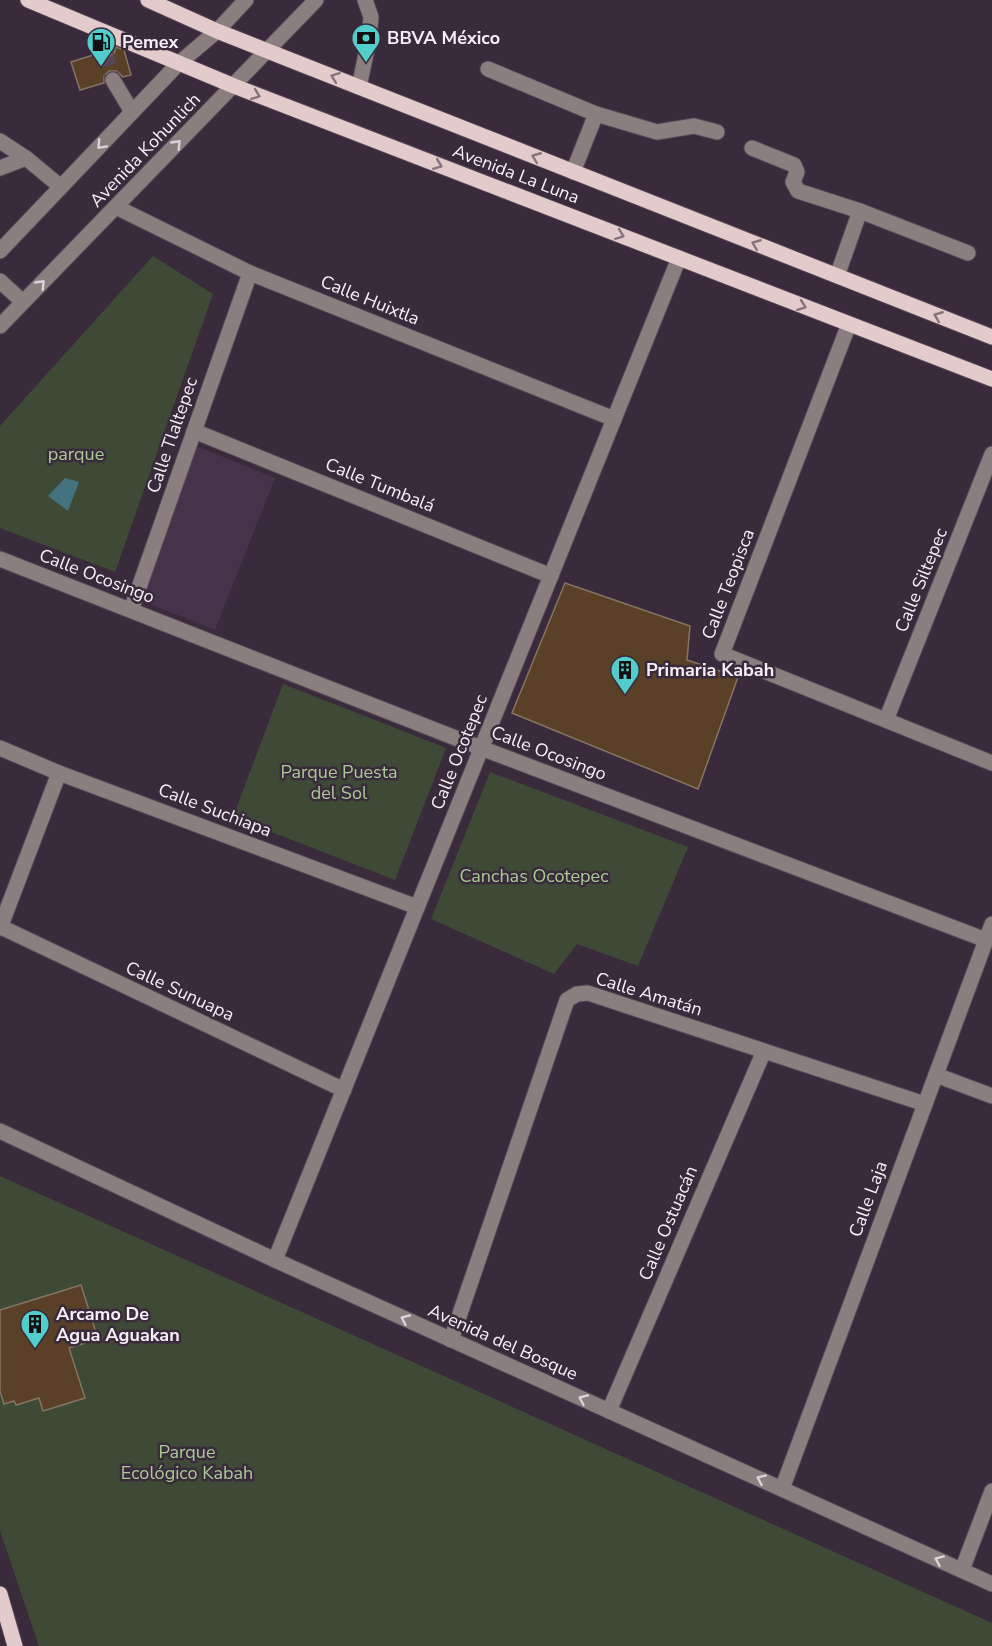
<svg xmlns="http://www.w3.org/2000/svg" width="992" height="1646" font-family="'Nunito Sans',sans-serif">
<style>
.built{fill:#453449}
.green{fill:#3f4a36}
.water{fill:#45727f}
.building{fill:#594026;stroke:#857463;stroke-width:1.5}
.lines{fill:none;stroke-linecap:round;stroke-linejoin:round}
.minor-tunnel{stroke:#564857;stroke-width:15;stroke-dasharray:15 8;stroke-linecap:butt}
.minor-casing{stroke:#544655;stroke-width:17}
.major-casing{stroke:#544655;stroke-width:17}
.minor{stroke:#8a7e7e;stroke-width:15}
.major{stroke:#e4cbcb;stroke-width:15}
.oneway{stroke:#86737c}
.oneway2{stroke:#dcd2da}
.labels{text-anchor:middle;stroke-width:5;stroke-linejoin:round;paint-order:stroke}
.poi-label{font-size:18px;font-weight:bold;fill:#f7eef8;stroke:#392b3b;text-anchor:start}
.street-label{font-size:18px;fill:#f7eef8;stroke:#392b3b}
.park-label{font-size:18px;fill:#abca93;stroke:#392b3b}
</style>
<rect width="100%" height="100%" fill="#392b3b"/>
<path class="built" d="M196,446l79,32 -60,152 -73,-29z"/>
<g class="green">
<path d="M153,256l60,38 -98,278 -115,-44v-102z"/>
<path d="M283,684l163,64 -51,132 -162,-63z"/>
<path d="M490,772l198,75 -50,119 -61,-22 -23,30 -123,-55z"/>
<path d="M0,1176l992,447v23h-953l-39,-115z"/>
</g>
<path class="water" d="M65,478l14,4 -11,29 -20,-15z"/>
<g class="building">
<path d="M116,47l8,3 7,25 -8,2 -6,-6h-8l-5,5v7l-24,7 -9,-28 25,-8 4,5 8,1 5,-4z"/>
<path d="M565,583l125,43 -3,34 51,17 -40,112 -186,-76z"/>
<path d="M81,1285l17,54 -29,9 16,50 -42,13 -4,-13 -23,7 -2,-4 -10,3 -4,-13v-81z"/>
</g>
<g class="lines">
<path class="minor-tunnel" d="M105,51l8,29"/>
<g class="minor-casing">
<g id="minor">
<path d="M105,51l2,-17"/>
<path d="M488,69l108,45"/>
<path d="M113,80l19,32"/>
<path d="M359,87l10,-47 2,-23 -6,-17"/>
<path d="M0,141l26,17 35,29"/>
<path d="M752,148l42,17 3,7 -4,10 5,9 62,20"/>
<path d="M0,168l26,-10"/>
<path d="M573,172l23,-58 61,18 37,-6 23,6"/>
<path d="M116,207l134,66 364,146"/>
<path d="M0,251l178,-187 39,-33 29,-31"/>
<path d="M837,276l23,-65 108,42"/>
<path d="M0,281l23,21"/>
<path d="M849,324l-127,330 270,109"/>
<path d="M0,326l316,-326"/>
<path d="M194,431l357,145"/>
<path d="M0,559l481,189 505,192"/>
<path d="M131,610l119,-337"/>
<path d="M886,720l106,-266"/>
<path d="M0,748l59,25 358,134"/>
<path d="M1,927l343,163"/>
<path d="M0,928l59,-155"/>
<path d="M936,1075l56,21"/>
<path d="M0,1131l275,129 717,324"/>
<path d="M275,1260l404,-1002"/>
<path d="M451,1340l116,-340 10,-6 11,-1 337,111"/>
<path d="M609,1411l155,-360"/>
<path d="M782,1489l210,-565"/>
<path d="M962,1570l30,-79"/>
</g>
</g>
<g class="major-casing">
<g id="major">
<path d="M28,0l206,86 758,293"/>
<path d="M148,0l69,31 775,306"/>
<path d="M0,1594l15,52"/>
</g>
</g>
<use href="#minor" class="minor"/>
<use href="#major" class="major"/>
</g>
<defs><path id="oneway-chevron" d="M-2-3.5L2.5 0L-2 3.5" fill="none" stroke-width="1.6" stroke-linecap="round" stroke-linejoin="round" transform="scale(1.5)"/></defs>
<g class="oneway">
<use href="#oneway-chevron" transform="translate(335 77) rotate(-159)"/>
<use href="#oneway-chevron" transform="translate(256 95) rotate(21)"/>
<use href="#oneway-chevron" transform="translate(536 157) rotate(-158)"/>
<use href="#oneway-chevron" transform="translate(438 165) rotate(21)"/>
<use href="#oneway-chevron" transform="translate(620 235) rotate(21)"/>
<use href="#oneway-chevron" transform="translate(756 244) rotate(-158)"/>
<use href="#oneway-chevron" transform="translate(802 306) rotate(21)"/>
<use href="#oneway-chevron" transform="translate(938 316) rotate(-158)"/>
</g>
<g class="oneway2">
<use href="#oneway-chevron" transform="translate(177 144) rotate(-46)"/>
<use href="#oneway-chevron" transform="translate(101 145) rotate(133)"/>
<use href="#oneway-chevron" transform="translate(41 284) rotate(-46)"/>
<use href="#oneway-chevron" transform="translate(405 1319) rotate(-156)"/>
<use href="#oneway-chevron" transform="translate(583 1399) rotate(-156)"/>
<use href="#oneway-chevron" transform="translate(761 1479) rotate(-156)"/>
<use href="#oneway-chevron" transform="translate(939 1560) rotate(-156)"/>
</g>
<defs>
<g id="bank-pin" transform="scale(1.5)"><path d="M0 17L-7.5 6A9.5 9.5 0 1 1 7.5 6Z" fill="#53cdcb" stroke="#392b3b"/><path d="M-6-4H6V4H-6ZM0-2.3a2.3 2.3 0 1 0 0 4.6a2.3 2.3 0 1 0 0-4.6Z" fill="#111"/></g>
<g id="fuel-pin" transform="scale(1.5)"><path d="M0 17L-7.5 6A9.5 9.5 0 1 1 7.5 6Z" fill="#53cdcb" stroke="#392b3b"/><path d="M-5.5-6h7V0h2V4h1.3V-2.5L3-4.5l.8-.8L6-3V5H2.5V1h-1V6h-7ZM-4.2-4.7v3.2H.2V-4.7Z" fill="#111"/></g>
<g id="building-pin" transform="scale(1.5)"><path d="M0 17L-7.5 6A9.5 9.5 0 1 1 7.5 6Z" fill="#53cdcb" stroke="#392b3b"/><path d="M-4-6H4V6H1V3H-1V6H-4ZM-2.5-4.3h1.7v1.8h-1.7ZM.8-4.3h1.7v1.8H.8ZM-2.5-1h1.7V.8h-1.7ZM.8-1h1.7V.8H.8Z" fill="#111"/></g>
</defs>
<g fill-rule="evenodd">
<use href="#bank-pin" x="366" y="38"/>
<use href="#fuel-pin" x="101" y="42"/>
<use href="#building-pin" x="625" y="670"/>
<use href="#building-pin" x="35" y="1324"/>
</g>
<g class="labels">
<g class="poi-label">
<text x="387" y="44">BBVA México</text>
<text x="122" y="48">Pemex</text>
<text x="646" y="676">Primaria Kabah</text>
<text x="56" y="1320">Arcamo De<tspan x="56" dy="21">Agua Aguakan</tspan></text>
</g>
<g class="street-label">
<text transform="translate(145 150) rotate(-46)" y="6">Avenida Kohunlich</text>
<text transform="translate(516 174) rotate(21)" y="6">Avenida La Luna</text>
<text transform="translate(370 300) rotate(22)" y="6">Calle Huixtla</text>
<text transform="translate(172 435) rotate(-71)" y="6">Calle Tlaltepec</text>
<text transform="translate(380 485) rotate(22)" y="6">Calle Tumbalá</text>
<text transform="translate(97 576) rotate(21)" y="6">Calle Ocosingo</text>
<text transform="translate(921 580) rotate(-68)" y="6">Calle Siltepec</text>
<text transform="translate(728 584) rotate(-69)" y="6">Calle Teopisca</text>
<text transform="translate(459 752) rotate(-68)" y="6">Calle Ocotepec</text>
<text transform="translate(549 753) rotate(21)" y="6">Calle Ocosingo</text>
<text transform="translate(215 810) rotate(21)" y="6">Calle Suchiapa</text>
<text transform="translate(180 991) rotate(25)" y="6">Calle Sunuapa</text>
<text transform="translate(649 994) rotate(17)" y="6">Calle Amatán</text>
<text transform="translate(868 1199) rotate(-70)" y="6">Calle Laja</text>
<text transform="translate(668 1223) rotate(-67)" y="6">Calle Ostuacán</text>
<text transform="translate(503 1342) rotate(24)" y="6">Avenida del Bosque</text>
</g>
<g class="park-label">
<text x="76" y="460">parque</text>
<text x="339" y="778">Parque Puesta<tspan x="339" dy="21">del Sol</tspan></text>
<text x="534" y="882">Canchas Ocotepec</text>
<text x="187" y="1458">Parque<tspan x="187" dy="21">Ecológico Kabah</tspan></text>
</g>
</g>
</svg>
